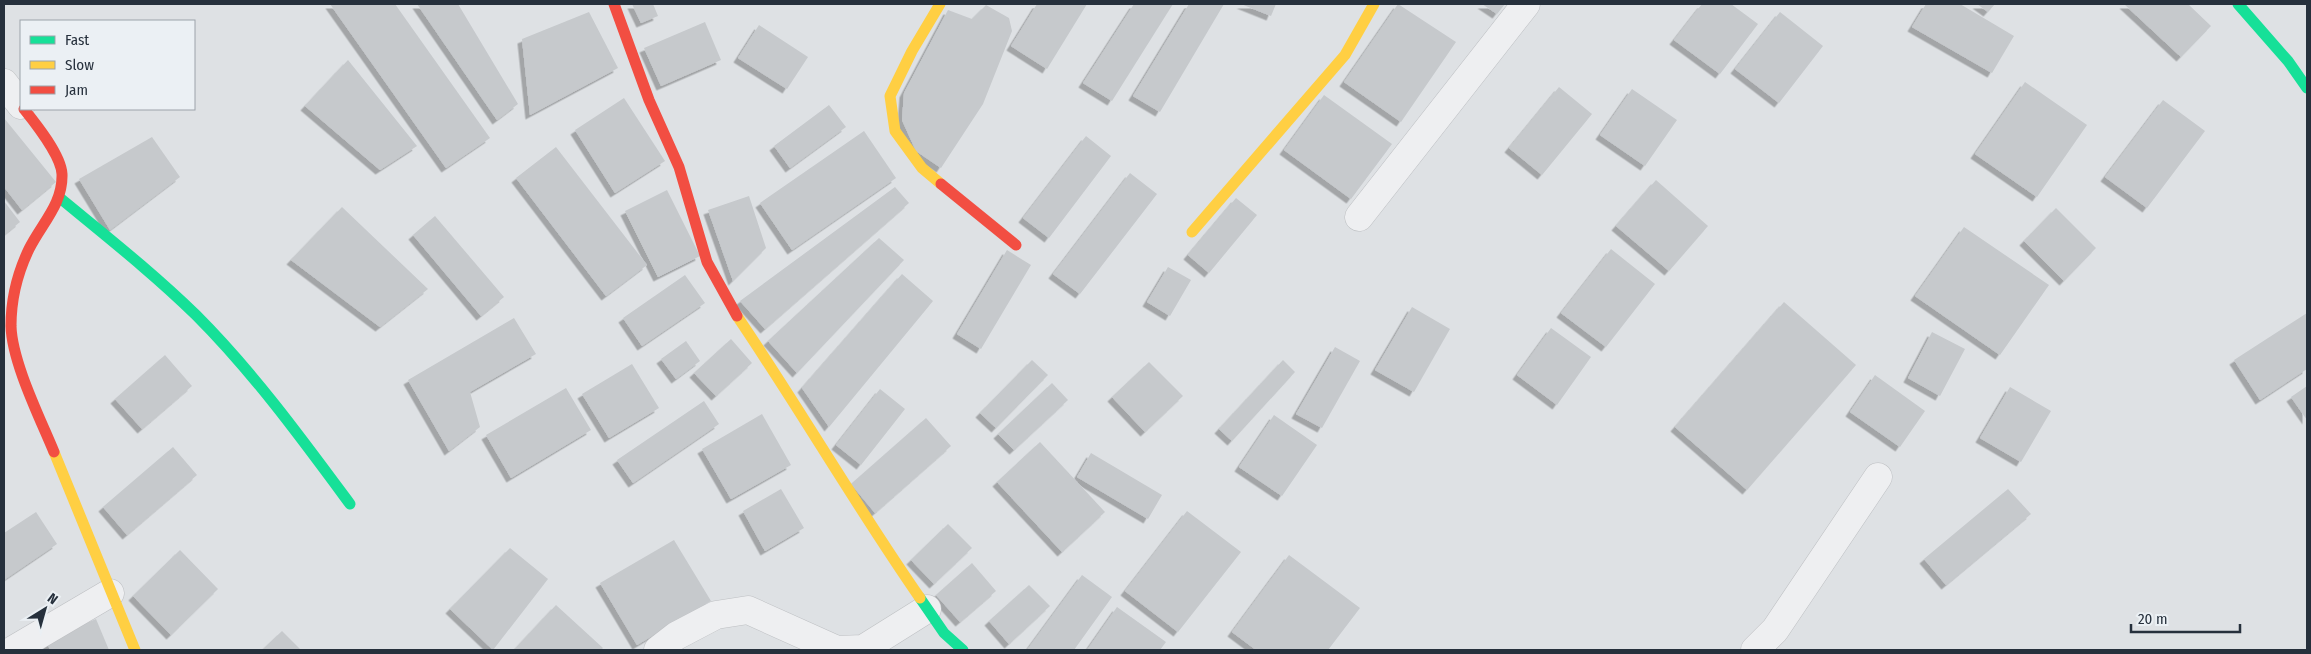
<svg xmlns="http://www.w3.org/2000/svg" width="2311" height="654" font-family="'Fira Sans Condensed',sans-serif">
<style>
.building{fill:#c6c9cc;filter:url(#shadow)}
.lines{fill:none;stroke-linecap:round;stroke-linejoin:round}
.street-casing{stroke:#bdbfc2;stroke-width:29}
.street{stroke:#eeeff1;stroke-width:28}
.fast{stroke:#16e098;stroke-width:11}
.slow{stroke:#ffcf43;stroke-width:11}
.jam{stroke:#f24e42;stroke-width:11}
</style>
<defs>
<filter id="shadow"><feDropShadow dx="-4.5" dy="4.5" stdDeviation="0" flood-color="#0004"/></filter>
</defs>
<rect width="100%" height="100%" fill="#dee1e4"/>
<g class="building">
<path d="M330,4h65l95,134 -44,30z"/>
<path d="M417,4h41l60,100 -21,16z"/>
<path d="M632,4h21l5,12 -17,7z"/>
<path d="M1037,4h50l-40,65 -36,-23z"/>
<path d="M1134,4h39l-61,97 -29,-18z"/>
<path d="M1189,4h35l-64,108 -27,-16z"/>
<path d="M1241,4h35l-5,12z"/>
<path d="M1398,4l58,38 -55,80 -57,-40z"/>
<path d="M1482,4h23l-8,10z"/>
<path d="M1702,4h29l27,20 -38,50 -46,-34z"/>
<path d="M1926,4h34l54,32 -22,37 -80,-46z"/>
<path d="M1977,4h18l-7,8z"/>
<path d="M2124,4h64l23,22 -30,31z"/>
<path d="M986,5l23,13 3,13 -29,73 -42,64 -25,-17 -14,-31 2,-27 44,-83 24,9z"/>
<path d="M589,12l29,56 -88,47 -8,-76z"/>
<path d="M1780,12l43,34 -44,57 -44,-34z"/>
<path d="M705,22l16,38 -60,26 -17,-38z"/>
<path d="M759,25l49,32 -21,32 -49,-31z"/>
<path d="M348,60l69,86 -37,24 -75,-64z"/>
<path d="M2025,82l62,43 -50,72 -62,-43z"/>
<path d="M1559,87l33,27 -50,61 -33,-27z"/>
<path d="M1632,89l45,31 -32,46 -45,-31z"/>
<path d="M1324,95l68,49 -41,55 -67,-49z"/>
<path d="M624,98l41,63 -50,32 -40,-63z"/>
<path d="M2163,100l42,31 -58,77 -42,-31z"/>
<path d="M829,105l17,22 -56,41 -16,-22z"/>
<path d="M4,118l52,64 -34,28 -18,-23z"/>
<path d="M864,131l32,47 -104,72 -32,-47z"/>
<path d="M1086,136l25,20 -62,82 -26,-20z"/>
<path d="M152,137l28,40 -70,53 -31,-51z"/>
<path d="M556,147l91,118 -41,31 -90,-118z"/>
<path d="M1130,173l27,21 -77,100 -27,-20z"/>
<path d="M1656,180l52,46 -39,45 -53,-45z"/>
<path d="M895,187l14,16 -144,126 -25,-28z"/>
<path d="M667,190l33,66 -42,21 -33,-66z"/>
<path d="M749,196l17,52 -33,33 -25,-71z"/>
<path d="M1236,198l21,17 -48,58 -21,-18z"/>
<path d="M4,201l16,21 -16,13z"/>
<path d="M342,207l86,82 -48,38 -89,-67z"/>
<path d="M2056,208l40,40 -32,33 -40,-40z"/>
<path d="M435,216l69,81 -23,19 -68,-81z"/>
<path d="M1964,227l85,58 -49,70 -85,-59z"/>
<path d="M879,238l25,22 -107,113 -29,-32z"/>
<path d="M1611,249l44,35 -49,63 -45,-34z"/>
<path d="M1007,250l24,15 -50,84 -24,-15z"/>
<path d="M1168,267l23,13 -21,36 -23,-14z"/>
<path d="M902,274l31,27 -104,126 -27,-39z"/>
<path d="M685,275l20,28 -63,43 -19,-28z"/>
<path d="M1784,302l72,63 -109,125 -72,-63z"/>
<path d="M1412,307l38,22 -36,63 -39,-22z"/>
<path d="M2307,313v56l-47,31 -26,-40z"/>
<path d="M514,318l22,36 -66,38 10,35 -31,24 -41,-71z"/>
<path d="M1551,328l40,29 -34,48 -40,-30z"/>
<path d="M1932,332l33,17 -25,47 -32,-18z"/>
<path d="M731,339l21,24 -36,33 -22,-23z"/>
<path d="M686,341l14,20 -24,18 -15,-20z"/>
<path d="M1335,347l25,14 -38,67 -26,-14z"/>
<path d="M165,355l27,31 -50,43 -27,-30z"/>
<path d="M1032,360l16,15 -52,53 -16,-15z"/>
<path d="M1283,360l12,12 -63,69 -13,-12z"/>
<path d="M1149,362l34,34 -38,36 -33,-35z"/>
<path d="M632,364l27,44 -50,30 -27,-44z"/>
<path d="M1875,375l50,36 -25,36 -50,-35z"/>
<path d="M1052,383l16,17 -54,50 -16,-16z"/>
<path d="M2307,386v34l-16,-23z"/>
<path d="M2010,387l41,24 -30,51 -41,-24z"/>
<path d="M566,388l25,42 -80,48 -25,-43z"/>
<path d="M880,389l25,20 -44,56 -25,-20z"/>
<path d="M704,401l15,23 -86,59 -16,-23z"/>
<path d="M762,414l29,51 -60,34 -29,-50z"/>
<path d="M1274,415l43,30 -35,51 -43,-29z"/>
<path d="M926,418l25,28 -76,67 -24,-29z"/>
<path d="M1040,442l65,70 -43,40 -65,-70z"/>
<path d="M173,447l24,28 -70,60 -24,-28z"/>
<path d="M1091,453l71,42 -14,24 -71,-42z"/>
<path d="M781,489l23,39 -39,23 -22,-40z"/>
<path d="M2008,489l23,25 -85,71 -22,-26z"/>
<path d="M1187,511l54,41 -63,80 -53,-41z"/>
<path d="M36,512l21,32 -53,36v-47z"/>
<path d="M948,524l24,24 -38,36 -23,-24z"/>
<path d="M674,540l37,61 -74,44 -37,-62z"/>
<path d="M510,548l38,31 -55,71 -43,-41z"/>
<path d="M180,550l38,39 -47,46 -38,-39z"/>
<path d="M1289,555l71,53 -32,42h-72l-24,-18z"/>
<path d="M972,563l24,28 -36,31 -24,-27z"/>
<path d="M1082,575l30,22 -38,53h-47z"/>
<path d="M1029,585l21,21 -41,38 -20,-23z"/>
<path d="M556,605l47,43 -2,2h-87z"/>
<path d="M1117,607l49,35 -6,8h-73z"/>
<path d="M96,619l13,31h-59l-4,-10z"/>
<path d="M282,631l19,19h-39z"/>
</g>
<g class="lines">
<g class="street-casing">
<g id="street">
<path d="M4,83l17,22"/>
<path d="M1359,217l167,-213"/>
<path d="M13,650l97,-57"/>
<path d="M658,650l18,-14 40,-21 32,-5 89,40 26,-1 64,-40"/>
<path d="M1755,650l20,-20 103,-153"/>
</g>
</g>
<use href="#street" class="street"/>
<g class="fast">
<path d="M2238,4l50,57 19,27"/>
<path d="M60,198c46,38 93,75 136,117 57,57 106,124 154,189"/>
<path d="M920,598l24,35 19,17"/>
</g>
<g class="slow">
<path d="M940,4l-28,47 -22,45 5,35 27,37 19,16"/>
<path d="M1192,232l153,-177 29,-51"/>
<path d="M737,316c63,93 119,190 183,282"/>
<path d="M54,452l81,198"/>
</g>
<g class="jam">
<path d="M614,4l35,96 30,67 28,95 30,54"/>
<path d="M24,109c12,15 37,46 38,65 1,30 -20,49 -33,75 -11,23 -18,51 -18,77 1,36 29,92 43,126"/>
<path d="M941,184l75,61"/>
</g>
</g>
<rect width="2311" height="654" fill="none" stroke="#26303c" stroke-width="10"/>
<rect x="20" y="20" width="175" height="90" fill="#ebf0f4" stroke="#9ca3aa"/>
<rect x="30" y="36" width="25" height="8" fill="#16e098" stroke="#9ca3aa"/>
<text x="65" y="45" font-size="15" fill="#26303c">Fast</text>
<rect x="30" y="61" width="25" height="8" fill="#ffcf43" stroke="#9ca3aa"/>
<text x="65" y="70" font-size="15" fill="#26303c">Slow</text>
<rect x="30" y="86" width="25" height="8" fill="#f24e42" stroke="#9ca3aa"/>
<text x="65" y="95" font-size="15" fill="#26303c">Jam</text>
<g transform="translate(45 609) rotate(37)" stroke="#ebf0f4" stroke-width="4" paint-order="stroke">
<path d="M0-4L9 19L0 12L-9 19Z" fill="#26303c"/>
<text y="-8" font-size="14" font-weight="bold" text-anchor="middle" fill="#26303c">N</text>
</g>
<path d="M2131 624v8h109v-8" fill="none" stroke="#26303c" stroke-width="2.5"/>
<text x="2138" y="624" font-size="15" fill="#26303c" stroke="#ebf0f4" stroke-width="4" paint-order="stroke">20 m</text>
</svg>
